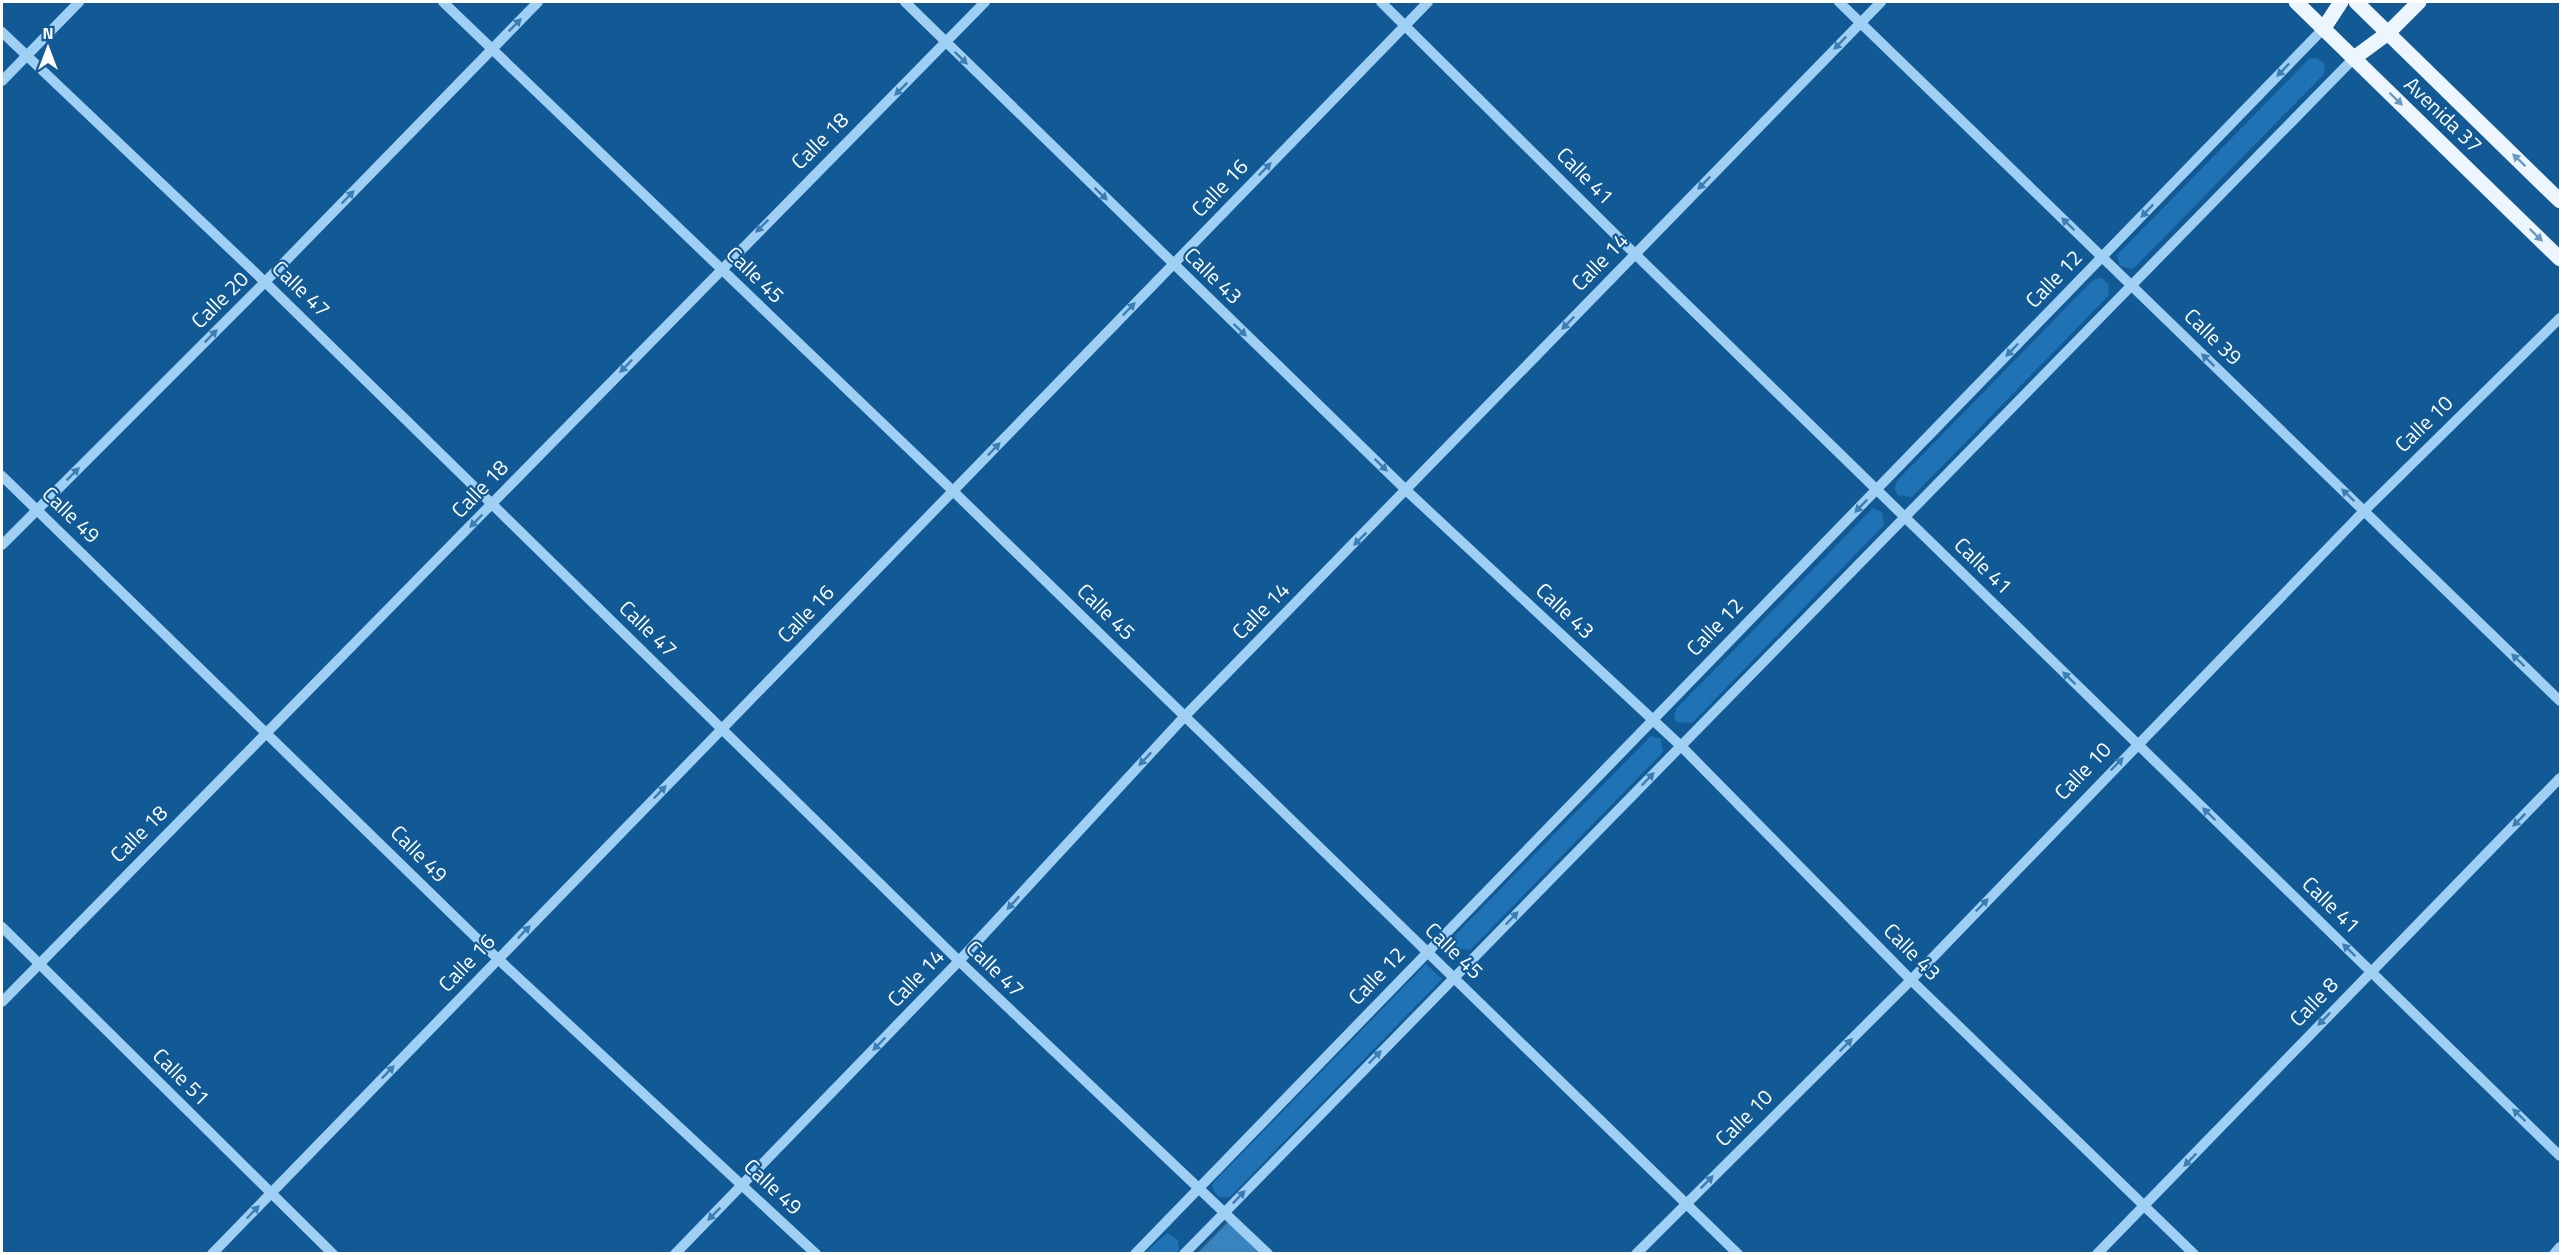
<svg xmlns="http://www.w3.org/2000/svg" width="2562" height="1255" font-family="'Titillium Web',sans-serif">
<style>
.green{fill:#1f73b4}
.building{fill:#3984bf;stroke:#285c86;stroke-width:1.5}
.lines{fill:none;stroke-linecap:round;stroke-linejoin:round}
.minor{stroke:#a0cff4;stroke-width:10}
.major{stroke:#edf6ff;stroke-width:15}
.oneway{fill:#3c7db2}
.oneway2{fill:#6998c0}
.labels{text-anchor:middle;stroke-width:4.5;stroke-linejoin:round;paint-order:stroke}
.street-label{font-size:21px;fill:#fff;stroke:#115a96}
</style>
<rect width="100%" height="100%" fill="#115a96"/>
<g class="green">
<path d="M2317,58l8,6 -1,10 -191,195 -13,-3 -3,-11 192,-196z"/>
<path d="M2102,278l7,7 -1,11 -196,201 -14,-2 -3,-5 1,-8 197,-202z"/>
<path d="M1873,508l9,4 2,13 -192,198 -15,-1 -3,-4 2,-9z"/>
<path d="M1651,736l10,3 2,13 -193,198 -14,-2 -1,-13z"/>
<path d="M1426,964l16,15 -212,218c-9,2 -15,-1 -18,-11l2,-4z"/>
<path d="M1167,1233l11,7 1,10 -4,3h-30z"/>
</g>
<path class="building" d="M1229,1220l35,34h-68z"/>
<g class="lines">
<g class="minor">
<path d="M443,2l510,489 785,763"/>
<path d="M905,2l502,489 274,255 230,234 283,274"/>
<path d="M1381,2l254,252 925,902"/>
<path d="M1839,2l721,699"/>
<path d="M2,32l263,250 694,679 309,293"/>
<path d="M2,81l77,-79"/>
<path d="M2,476l496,483 318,295"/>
<path d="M2,545l263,-263 273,-280"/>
<path d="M2,927l331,327"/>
<path d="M2,1002l983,-1000"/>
<path d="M212,1254l1216,-1252"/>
<path d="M675,1254l284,-293 226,-245 696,-714"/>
<path d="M1135,1254l1189,-1226"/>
<path d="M1184,1254l1170,-1196"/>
<path d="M1636,1254l275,-274 453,-469 196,-193"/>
<path d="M2097,1254l463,-476"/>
<path d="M2554,1254l6,-7"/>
</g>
<g class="major">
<path d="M2296,2l264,257"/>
<path d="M2356,2l204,199"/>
<path d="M2324,28l17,-26"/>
<path d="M2354,58l34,-25 31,-31"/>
</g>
</g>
<defs><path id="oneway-solid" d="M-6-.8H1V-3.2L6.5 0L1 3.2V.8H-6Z" transform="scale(1.5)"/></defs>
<g class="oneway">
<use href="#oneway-solid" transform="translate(515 25) rotate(-45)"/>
<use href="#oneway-solid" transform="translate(1840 43) rotate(134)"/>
<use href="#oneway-solid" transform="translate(961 58) rotate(44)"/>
<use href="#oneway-solid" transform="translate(2283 70) rotate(134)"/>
<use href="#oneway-solid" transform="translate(901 89) rotate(135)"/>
<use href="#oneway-solid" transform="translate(1265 169) rotate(-46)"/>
<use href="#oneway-solid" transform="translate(1704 183) rotate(134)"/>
<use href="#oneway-solid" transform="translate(1101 194) rotate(44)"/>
<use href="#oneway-solid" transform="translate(348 197) rotate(-46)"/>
<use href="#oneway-solid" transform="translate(2147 211) rotate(134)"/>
<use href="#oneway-solid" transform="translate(2068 224) rotate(-136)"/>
<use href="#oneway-solid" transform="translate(762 226) rotate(135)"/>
<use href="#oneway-solid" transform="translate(1129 309) rotate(-46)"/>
<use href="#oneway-solid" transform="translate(1568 323) rotate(134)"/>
<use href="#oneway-solid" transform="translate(1240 330) rotate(44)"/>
<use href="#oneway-solid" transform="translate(211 336) rotate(-45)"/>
<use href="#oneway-solid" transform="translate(2012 350) rotate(134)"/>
<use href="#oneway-solid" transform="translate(2208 360) rotate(-136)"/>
<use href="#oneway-solid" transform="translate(626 366) rotate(134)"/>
<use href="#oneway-solid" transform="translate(994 449) rotate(-46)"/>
<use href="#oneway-solid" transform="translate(1381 465) rotate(44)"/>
<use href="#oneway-solid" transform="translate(73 474) rotate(-45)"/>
<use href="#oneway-solid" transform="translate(2348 495) rotate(-136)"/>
<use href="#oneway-solid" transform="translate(1861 506) rotate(134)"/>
<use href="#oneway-solid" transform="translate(476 521) rotate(135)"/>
<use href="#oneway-solid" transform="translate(1360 539) rotate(135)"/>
<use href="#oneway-solid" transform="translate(2518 660) rotate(-136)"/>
<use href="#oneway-solid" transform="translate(2069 678) rotate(-136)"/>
<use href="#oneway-solid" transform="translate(1145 759) rotate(133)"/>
<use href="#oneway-solid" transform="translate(2117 764) rotate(-46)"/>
<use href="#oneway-solid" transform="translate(1648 779) rotate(-46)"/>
<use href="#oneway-solid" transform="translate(660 792) rotate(-46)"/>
<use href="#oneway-solid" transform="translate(2209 814) rotate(-136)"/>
<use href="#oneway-solid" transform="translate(2519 820) rotate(135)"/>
<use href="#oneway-solid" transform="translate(1013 903) rotate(133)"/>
<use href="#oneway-solid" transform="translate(1982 905) rotate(-46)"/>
<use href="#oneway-solid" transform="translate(1512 918) rotate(-46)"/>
<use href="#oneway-solid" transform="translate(524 932) rotate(-46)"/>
<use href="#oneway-solid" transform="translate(2349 950) rotate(-136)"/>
<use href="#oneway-solid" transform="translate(2324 1019) rotate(134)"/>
<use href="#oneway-solid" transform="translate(879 1044) rotate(134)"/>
<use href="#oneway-solid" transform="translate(1846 1045) rotate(-45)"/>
<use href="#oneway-solid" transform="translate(1375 1057) rotate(-46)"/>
<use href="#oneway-solid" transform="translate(388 1072) rotate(-46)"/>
<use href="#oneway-solid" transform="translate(2519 1115) rotate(-136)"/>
<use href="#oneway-solid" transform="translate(2190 1160) rotate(134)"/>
<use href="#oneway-solid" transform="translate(1707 1182) rotate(-45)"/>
<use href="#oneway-solid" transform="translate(1239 1197) rotate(-46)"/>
<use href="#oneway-solid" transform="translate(253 1212) rotate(-46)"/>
<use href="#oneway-solid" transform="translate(714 1214) rotate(135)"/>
</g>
<g class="oneway2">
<use href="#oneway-solid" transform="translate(2396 99) rotate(44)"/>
<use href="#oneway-solid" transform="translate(2519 160) rotate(-136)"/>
<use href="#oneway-solid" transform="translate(2536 235) rotate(44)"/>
</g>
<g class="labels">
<g class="street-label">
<text transform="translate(2443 115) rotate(44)" y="7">Avenida 37</text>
<text transform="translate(820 141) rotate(-45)" y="7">Calle 18</text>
<text transform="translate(1585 176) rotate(45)" y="7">Calle 41</text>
<text transform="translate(1220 188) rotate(-46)" y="7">Calle 16</text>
<text transform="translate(1600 262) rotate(-46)" y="7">Calle 14</text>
<text transform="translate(755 275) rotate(44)" y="7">Calle 45</text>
<text transform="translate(1213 276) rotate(44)" y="7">Calle 43</text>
<text transform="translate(2054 279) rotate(-46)" y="7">Calle 12</text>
<text transform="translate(301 289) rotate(44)" y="7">Calle 47</text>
<text transform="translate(220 300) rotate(-45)" y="7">Calle 20</text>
<text transform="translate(2213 337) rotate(44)" y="7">Calle 39</text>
<text transform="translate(2424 424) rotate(-44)" y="7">Calle 10</text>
<text transform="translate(480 489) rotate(-46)" y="7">Calle 18</text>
<text transform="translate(71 515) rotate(44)" y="7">Calle 49</text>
<text transform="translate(1983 566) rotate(44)" y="7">Calle 41</text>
<text transform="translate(1261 611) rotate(-45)" y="7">Calle 14</text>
<text transform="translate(1565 611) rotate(43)" y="7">Calle 43</text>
<text transform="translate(1106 612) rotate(44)" y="7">Calle 45</text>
<text transform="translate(806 614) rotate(-46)" y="7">Calle 16</text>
<text transform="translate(1715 627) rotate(-46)" y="7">Calle 12</text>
<text transform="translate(648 629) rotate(44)" y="7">Calle 47</text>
<text transform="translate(2083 771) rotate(-46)" y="7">Calle 10</text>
<text transform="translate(139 834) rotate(-45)" y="7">Calle 18</text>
<text transform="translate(419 854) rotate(45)" y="7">Calle 49</text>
<text transform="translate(2331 905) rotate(44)" y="7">Calle 41</text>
<text transform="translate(1454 951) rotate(44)" y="7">Calle 45</text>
<text transform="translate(1912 952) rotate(45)" y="7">Calle 43</text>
<text transform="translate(467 963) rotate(-46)" y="7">Calle 16</text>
<text transform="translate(995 969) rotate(44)" y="7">Calle 47</text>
<text transform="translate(1377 976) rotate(-46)" y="7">Calle 12</text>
<text transform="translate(916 978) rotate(-46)" y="7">Calle 14</text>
<text transform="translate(2314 1002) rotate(-46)" y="7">Calle 8</text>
<text transform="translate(181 1077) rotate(45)" y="7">Calle 51</text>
<text transform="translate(1744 1118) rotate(-45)" y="7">Calle 10</text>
<text transform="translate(773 1187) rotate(43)" y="7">Calle 49</text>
</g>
</g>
<rect width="2562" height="1255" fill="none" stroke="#ffffff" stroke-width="6"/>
<g transform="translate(48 48)" stroke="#115a96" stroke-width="4.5" paint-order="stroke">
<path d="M0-4.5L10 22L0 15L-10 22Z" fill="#ffffff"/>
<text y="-9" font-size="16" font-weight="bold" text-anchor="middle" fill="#ffffff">N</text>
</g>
</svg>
